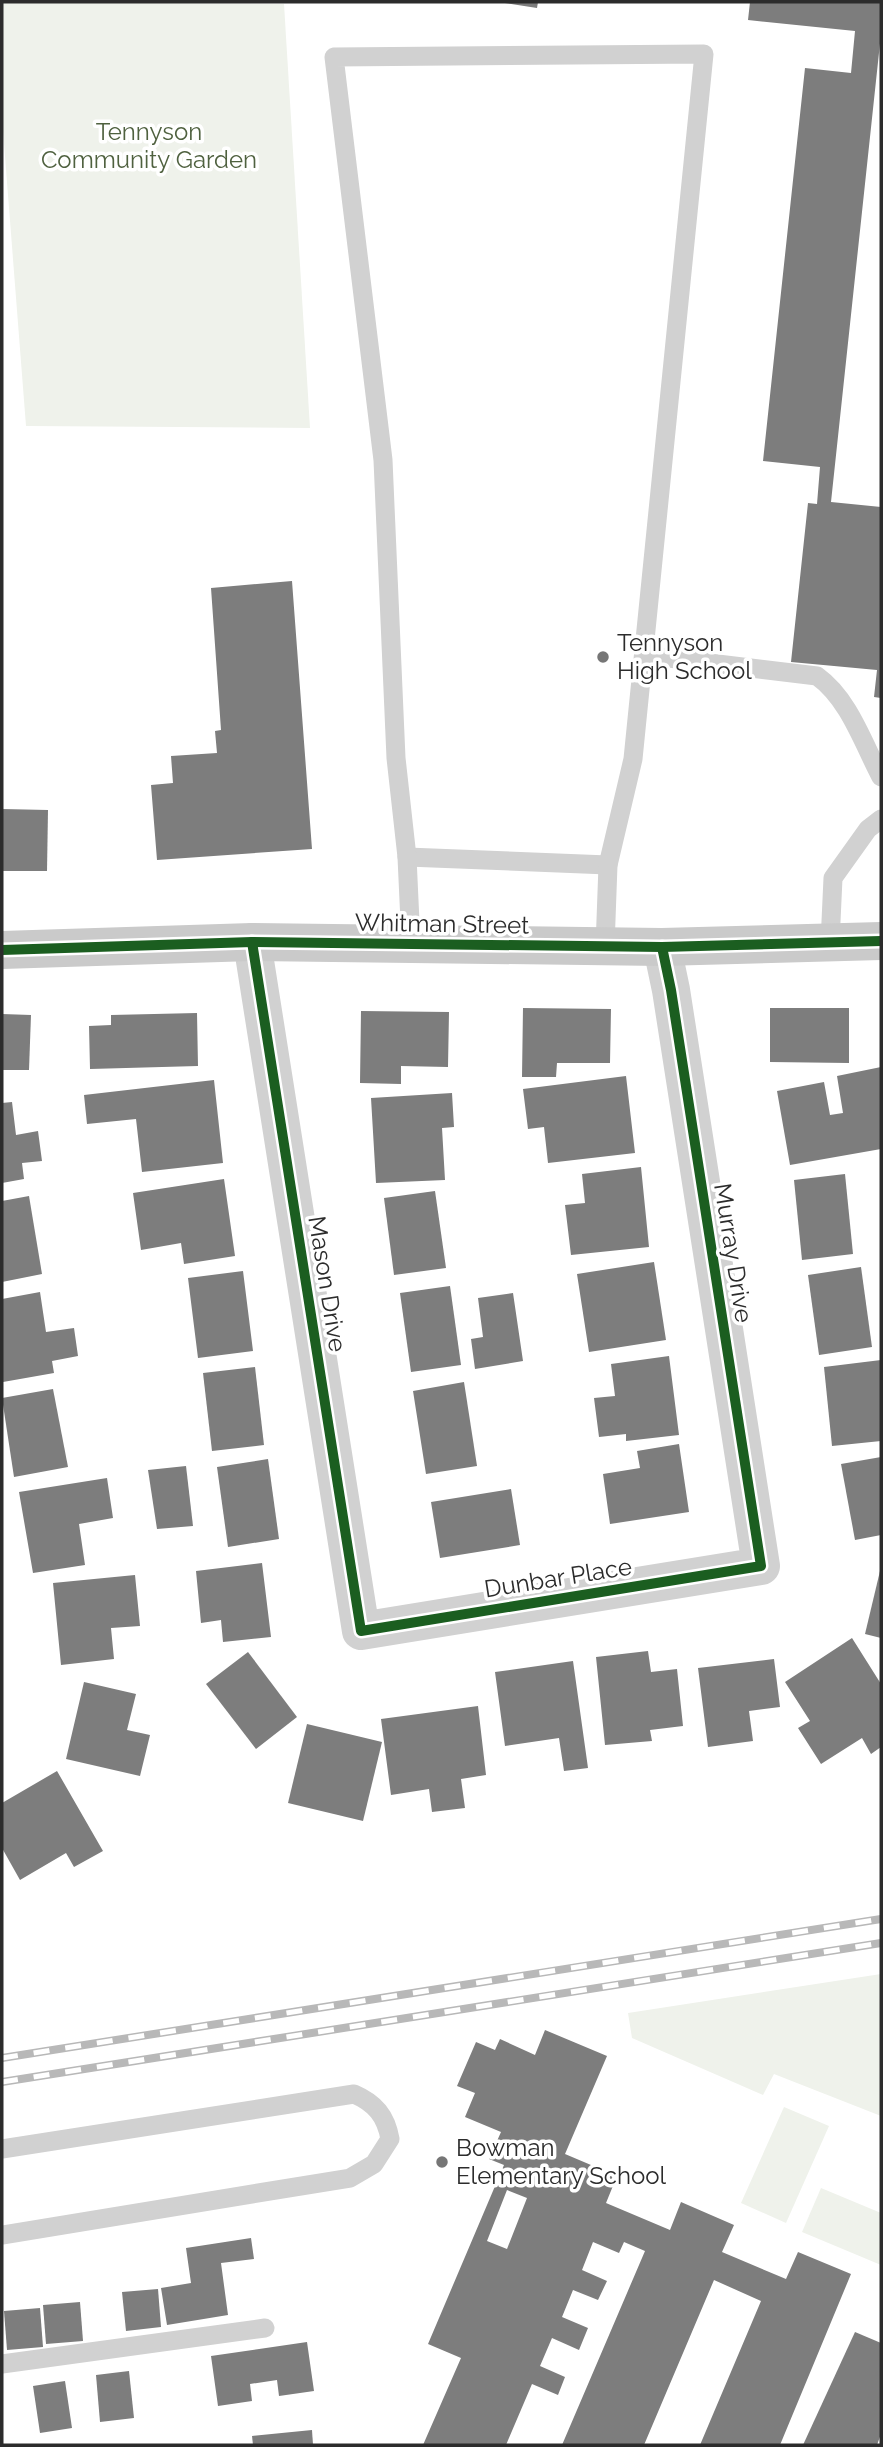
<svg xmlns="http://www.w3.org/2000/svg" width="883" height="2447" font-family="Raleway,sans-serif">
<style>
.green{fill:#eff2eb}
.building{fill:#7d7d7d;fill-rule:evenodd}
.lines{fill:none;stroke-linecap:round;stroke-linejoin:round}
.lane{stroke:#d1d1d1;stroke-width:19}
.street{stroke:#d1d1d1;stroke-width:38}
.secondary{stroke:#cacaca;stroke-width:38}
.rail-casing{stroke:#b8b8b8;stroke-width:8}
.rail{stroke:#fff;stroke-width:5;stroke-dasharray:16;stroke-linecap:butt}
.cycleway-casing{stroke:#fff;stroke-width:15}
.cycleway{stroke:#1b5e20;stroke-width:10}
.poi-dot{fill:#767676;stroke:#fff;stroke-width:2.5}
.labels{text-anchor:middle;stroke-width:7;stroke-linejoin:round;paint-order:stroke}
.park-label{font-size:24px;fill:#4f613f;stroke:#fff}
.poi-label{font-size:24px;fill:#2c2c2c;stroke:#fff;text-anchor:start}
.street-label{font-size:24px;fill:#2c2c2c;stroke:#fff}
</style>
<rect width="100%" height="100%" fill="#fff"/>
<g class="green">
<path d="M2,2l282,2 26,424 -284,-2 -24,-308z"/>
<path d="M881,1974v142l-107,-42 -11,21 -131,-57 -4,-25z"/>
<path d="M784,2107l45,19 -43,97 -45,-20z"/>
<path d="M821,2188l60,25v52l-79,-33z"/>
</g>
<g class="building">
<path d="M498,2h40l-1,6z"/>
<path d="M750,2h131v32l-50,468 50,5v191l-7,-1 3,-27 -86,-8 17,-159 9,1 3,-37 -57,-6 42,-393 46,5 4,-42 -107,-11z"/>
<path d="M292,581l20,268 -155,11 -6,-75 22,-2 -2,-27 46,-3 -2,-22 6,-1 -10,-142z"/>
<path d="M2,809l46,1 -1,61h-45z"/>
<path d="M523,1008l88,1 -1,54h-53l-1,14h-34z"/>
<path d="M770,1008h79v55l-79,-1z"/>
<path d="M361,1011l88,1 -1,55 -47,-1v18l-41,-1z"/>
<path d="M197,1013l1,53 -108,3 -1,-43 22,-1v-10z"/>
<path d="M2,1014l29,1 -2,55h-27z"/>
<path d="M881,1067v82l-91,16 -13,-74 47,-9 6,33 13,-2 -6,-37z"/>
<path d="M626,1076l9,77 -87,10 -4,-36 -16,2 -5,-40z"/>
<path d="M214,1080l9,83 -81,9 -6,-53 -49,5 -3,-29z"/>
<path d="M452,1093l2,34 -12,1 3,52 -69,3 -5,-85z"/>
<path d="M12,1102l4,33 22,-4 4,30 -20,2 2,16 -22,4v-80z"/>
<path d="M641,1167l8,80 -78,8 -6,-50 20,-2 -3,-29z"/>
<path d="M845,1174l8,80 -51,6 -8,-80z"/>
<path d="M224,1179l11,77 -51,8 -3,-21 -40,7 -8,-57z"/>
<path d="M435,1191l11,77 -52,7 -10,-77z"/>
<path d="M29,1196l13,78 -40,8v-81z"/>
<path d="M654,1262l12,78 -77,12 -12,-78z"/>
<path d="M861,1267l11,80 -53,8 -11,-80z"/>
<path d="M243,1271l10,80 -55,7 -10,-80z"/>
<path d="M450,1286l11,79 -50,7 -11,-79z"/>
<path d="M40,1292l6,40 28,-4 4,28 -26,5 2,12 -51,9 -1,-83z"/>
<path d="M513,1293l10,68 -48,8 -4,-30 12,-2 -5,-39z"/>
<path d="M669,1356l10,79 -53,6v-7l-27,3 -5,-39 21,-2 -4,-32z"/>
<path d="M881,1360v81l-49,5 -8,-79z"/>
<path d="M255,1367l9,78 -52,6 -9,-78z"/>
<path d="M464,1382l13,84 -51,8 -13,-83z"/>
<path d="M53,1389l15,78 -54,10 -12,-79z"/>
<path d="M679,1444l10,68 -79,12 -7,-50 37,-6 -3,-17z"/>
<path d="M881,1457v78l-26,5 -14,-76z"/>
<path d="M268,1459l11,80 -51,8 -11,-80z"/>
<path d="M186,1466l7,60 -36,3 -9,-59z"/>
<path d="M107,1478l6,40 -34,6 6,41 -52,8 -14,-81z"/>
<path d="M511,1489l9,56 -80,13 -9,-56z"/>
<path d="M262,1563l9,74 -48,5 -2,-22 -20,3 -5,-52z"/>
<path d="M880,1571l1,1v66l-16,-4z"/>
<path d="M135,1575l5,51 -29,2 3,31 -53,6 -8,-82z"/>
<path d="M852,1638l29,46v63l-10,7 -9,-16 -41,26 -23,-36 12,-7 -25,-39z"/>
<path d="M648,1651l3,21 26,-3 6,57 -33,4 2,11 -47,4 -9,-88z"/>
<path d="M248,1652l49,65 -41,32 -50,-65z"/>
<path d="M774,1659l6,48 -31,4 4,30 -45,6 -10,-79z"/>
<path d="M573,1661l15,107 -24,3 -5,-33 -54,8 -10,-74z"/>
<path d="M84,1682l52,12 -9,36 23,5 -10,41 -74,-17z"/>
<path d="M478,1706l8,69 -25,4 4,29 -33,4 -3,-23 -38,6 -10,-76z"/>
<path d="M307,1724l75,18 -19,79 -75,-18z"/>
<path d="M57,1771l46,80 -29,16 -8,-14 -46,27 -18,-32v-45z"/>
<path d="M545,2030l62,26 -42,98 52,22 -11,27 64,27 11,-28 53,23 -12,27 64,27 12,-27 53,22 -71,171h-80l61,-144 -47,-21 -70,165h-82l83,-194 -21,-9 -5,11 -26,-11 -11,28 25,11 -9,19 -25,-10 -11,27 26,11 -9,22 -27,-12 -12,28 25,11 -7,18 -26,-11 -26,61h-83l38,-87 -33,-14 76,-179 -15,-6 12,-27 -36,-15 10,-24 -18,-7 19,-44 19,8 5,-11 35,16zM507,2190l20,8 -20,51 -20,-8z"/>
<path d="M251,2238l3,21 -33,4 7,52 -61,10 -6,-37 30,-5 -5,-35z"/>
<path d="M158,2289l3,38 -35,4 -4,-39z"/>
<path d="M80,2302l3,39 -37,3 -3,-39z"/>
<path d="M40,2308l3,39 -36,3 -3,-39z"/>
<path d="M855,2332l26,11v91l-4,11h-74z"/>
<path d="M307,2342l7,49 -35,5 -2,-16 -27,4 2,17 -34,5 -7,-50z"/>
<path d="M129,2371l5,47 -34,4 -4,-47z"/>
<path d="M65,2381l7,47 -32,5 -7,-47z"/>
<path d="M312,2430l1,15h-60l-1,-9z"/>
</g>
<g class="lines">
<g class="lane">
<path d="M644,655l173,21c32,23 46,67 64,101"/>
<path d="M407,857l201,8"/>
<path d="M830,943l3,-65 35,-49 13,-10"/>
<path d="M411,944l-4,-87 -11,-99 -13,-298 -49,-403 370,-3 -71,705 -25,106 -3,82"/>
<path d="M2,2149l352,-55c21,9 32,22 36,45l-16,25 -24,14 -348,57"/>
<path d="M2,2364l263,-36"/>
</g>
<path class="street" d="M252,942l109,689 400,-65 -90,-576 -9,-43"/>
<path class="secondary" d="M2,950l250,-8 410,5 219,-6"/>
<g class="rail-casing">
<g id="rail">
<path d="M2,2058l879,-139"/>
<path d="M2,2082l879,-139"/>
</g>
</g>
<use href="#rail" class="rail"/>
<g class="cycleway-casing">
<g id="cycleway">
<path d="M252,942l109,689 400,-65 -90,-576 -9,-43"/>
<path d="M2,950l250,-8 410,5 219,-6"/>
</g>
</g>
<use href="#cycleway" class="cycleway"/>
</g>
<g class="poi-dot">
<circle cx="603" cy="657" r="7"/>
<circle cx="442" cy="2162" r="7"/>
</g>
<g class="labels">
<g class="park-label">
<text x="149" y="140">Tennyson<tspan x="149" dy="28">Community Garden</tspan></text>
</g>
<g class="poi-label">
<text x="617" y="651">Tennyson<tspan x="617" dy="28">High School</tspan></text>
<text x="456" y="2156">Bowman<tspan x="456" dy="28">Elementary School</tspan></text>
</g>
<g class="street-label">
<text transform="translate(442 924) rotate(1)" y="8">Whitman Street</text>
<text transform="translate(733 1253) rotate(81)" y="8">Murray Drive</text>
<text transform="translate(327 1284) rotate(81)" y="8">Mason Drive</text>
<text transform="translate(558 1578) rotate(-9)" y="8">Dunbar Place</text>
</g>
</g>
<rect width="883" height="2447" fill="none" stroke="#2c2c2c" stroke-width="7"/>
</svg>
